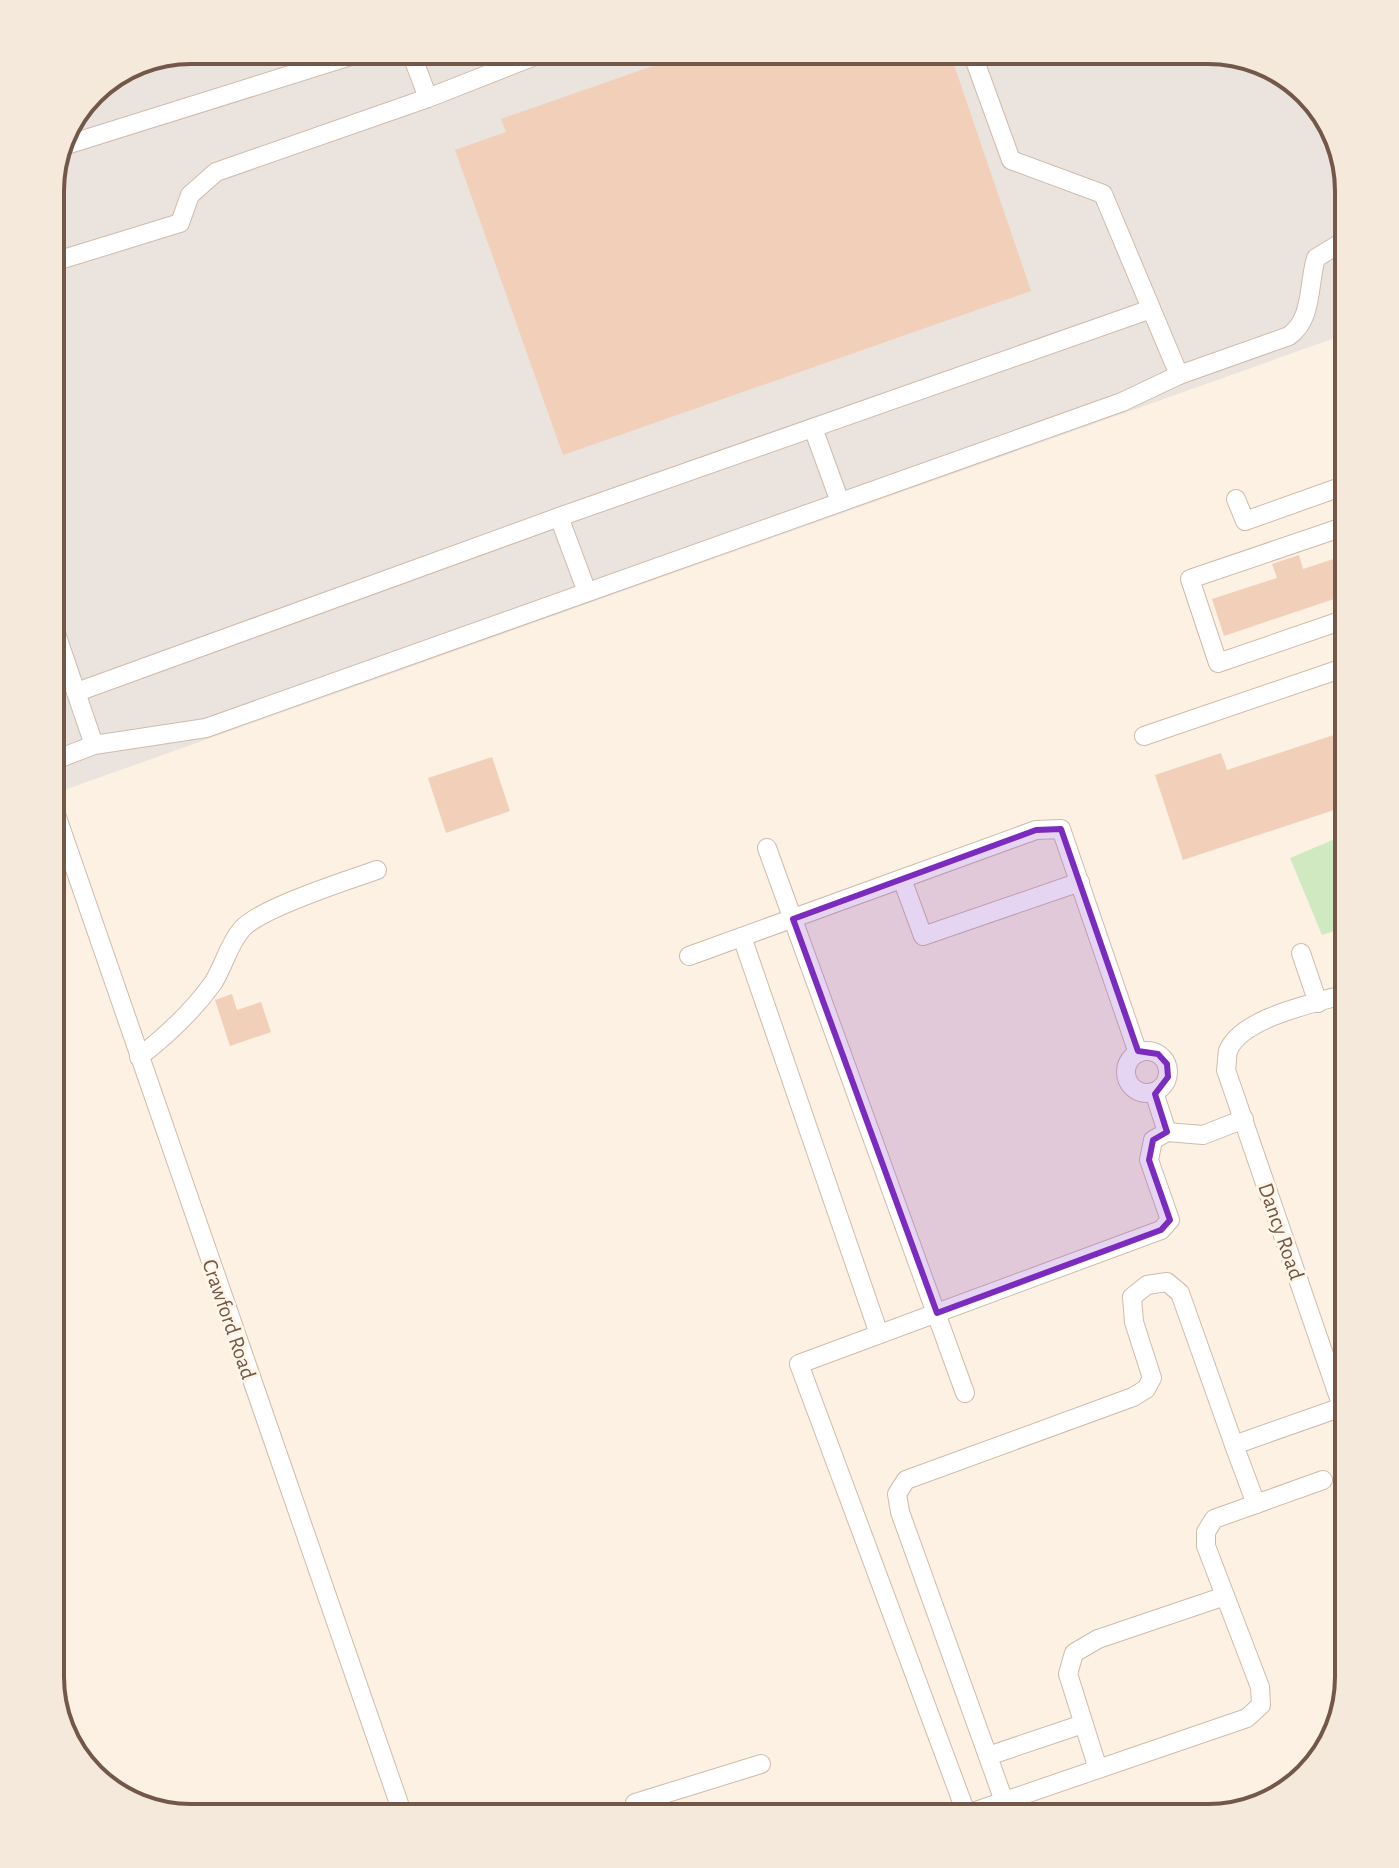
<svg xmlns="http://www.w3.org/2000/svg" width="1399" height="1868" font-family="'Alegreya Sans',sans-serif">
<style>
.industrial{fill:#ebe3dd}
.green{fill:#d1e9c1}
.building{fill:#f1cfb9}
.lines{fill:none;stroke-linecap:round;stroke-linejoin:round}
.minor-casing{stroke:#cfbbac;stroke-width:20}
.minor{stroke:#fff;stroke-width:18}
.marked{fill:#7b2cbf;fill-opacity:0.2;stroke:#7b2cbf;stroke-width:6;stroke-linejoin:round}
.labels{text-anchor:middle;stroke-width:6;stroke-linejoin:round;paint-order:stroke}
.street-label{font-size:22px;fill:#735749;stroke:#fff6e8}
.rim{fill:none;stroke:#735749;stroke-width:4}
</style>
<rect width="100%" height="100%" fill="#fcf1e2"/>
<path class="industrial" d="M191,50h1026l61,19 47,44 24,78v142l-1299,462v-614l15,-53 33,-43z"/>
<path class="green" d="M1349,833v93l-27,9 -32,-77z"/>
<g class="building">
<path d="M699,50h250l82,241 -468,164 -108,-305 51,-18 -5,-13z"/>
<path d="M1349,554v40l-125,42 -12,-37 65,-21 -5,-14 27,-9 4,14z"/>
<path d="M1349,730v75l-166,55 -28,-85 66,-22 6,17z"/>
<path d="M492,757l18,54 -64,22 -18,-55z"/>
<path d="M232,994l5,16 24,-8 10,30 -41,14 -15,-46z"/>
</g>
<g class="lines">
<g class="minor-casing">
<g id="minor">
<path d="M410,50l18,48"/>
<path d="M971,50l40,110 92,34 76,181 110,-39c24,-17 19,-51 27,-78l33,-20"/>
<path d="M60,147l310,-97"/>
<path d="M50,263l130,-40 10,-28 26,-23 212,-74 122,-48"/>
<path d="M813,428l27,74"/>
<path d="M1236,499l9,22 104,-37"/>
<path d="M559,517l28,75"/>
<path d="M50,616l44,129"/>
<path d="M1349,618l-131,45 -28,-84 159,-54"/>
<path d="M77,692l482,-175 592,-208"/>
<path d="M1144,736l205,-70"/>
<path d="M50,762l44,-17 112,-17 916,-326 57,-27"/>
<path d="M50,797l354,1021"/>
<path d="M767,848l198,545"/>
<path d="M902,879l21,57 157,-54"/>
<path d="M742,937l137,397"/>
<path d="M1301,953l17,50"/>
<path d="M689,956l347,-126 25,-1 77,224"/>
<circle cx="1147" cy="1072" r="21"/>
<path d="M139,1057c27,-21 54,-46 74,-74 11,-17 15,-38 29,-54 18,-21 106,-49 135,-59"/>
<path d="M1154,1092l13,40 36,3 41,-16"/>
<path d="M1349,1427l-123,-357c1,-6 1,-14 2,-19 13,-34 89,-48 121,-58"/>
<path d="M1323,1480l-67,24 -22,-59 108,-38"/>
<path d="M988,1756l95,-32"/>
<path d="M1098,1769l-30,-95 6,-21 24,-14 127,-43"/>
<path d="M1004,1801l-104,-289 -3,-18 9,-14 227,-83 13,-8 6,-11 -18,-56 -2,-25 15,-12 20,-3 13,11 54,152"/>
<path d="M967,1814l280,-96 14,-13 -1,-18 -54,-141v-14l8,-13 42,-15"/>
<path d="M640,1818l-5,-15 126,-39"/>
<path d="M968,1818l-169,-454 362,-134 9,-10 -21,-60 4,-20 14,-8"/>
</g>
</g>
<use href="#minor" class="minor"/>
</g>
<path class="marked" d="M1061,829l77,222 20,3 9,10 1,13 -13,17 12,38 -14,8 -4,20 21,60 -9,10 -224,83 -144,-394 243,-89z"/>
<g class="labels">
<g class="street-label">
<text transform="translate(1282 1231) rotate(71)" y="8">Dancy Road</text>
<text transform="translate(230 1319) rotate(71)" y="8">Crawford Road</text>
</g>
</g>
<path d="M0 0H1399V1868H0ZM191 64H1208A127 127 0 0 1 1335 191V1677A127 127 0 0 1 1208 1804H191A127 127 0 0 1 64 1677V191A127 127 0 0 1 191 64Z" fill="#f4e9db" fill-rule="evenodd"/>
<path class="rim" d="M191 64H1208A127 127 0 0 1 1335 191V1677A127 127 0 0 1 1208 1804H191A127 127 0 0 1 64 1677V191A127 127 0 0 1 191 64Z"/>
</svg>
